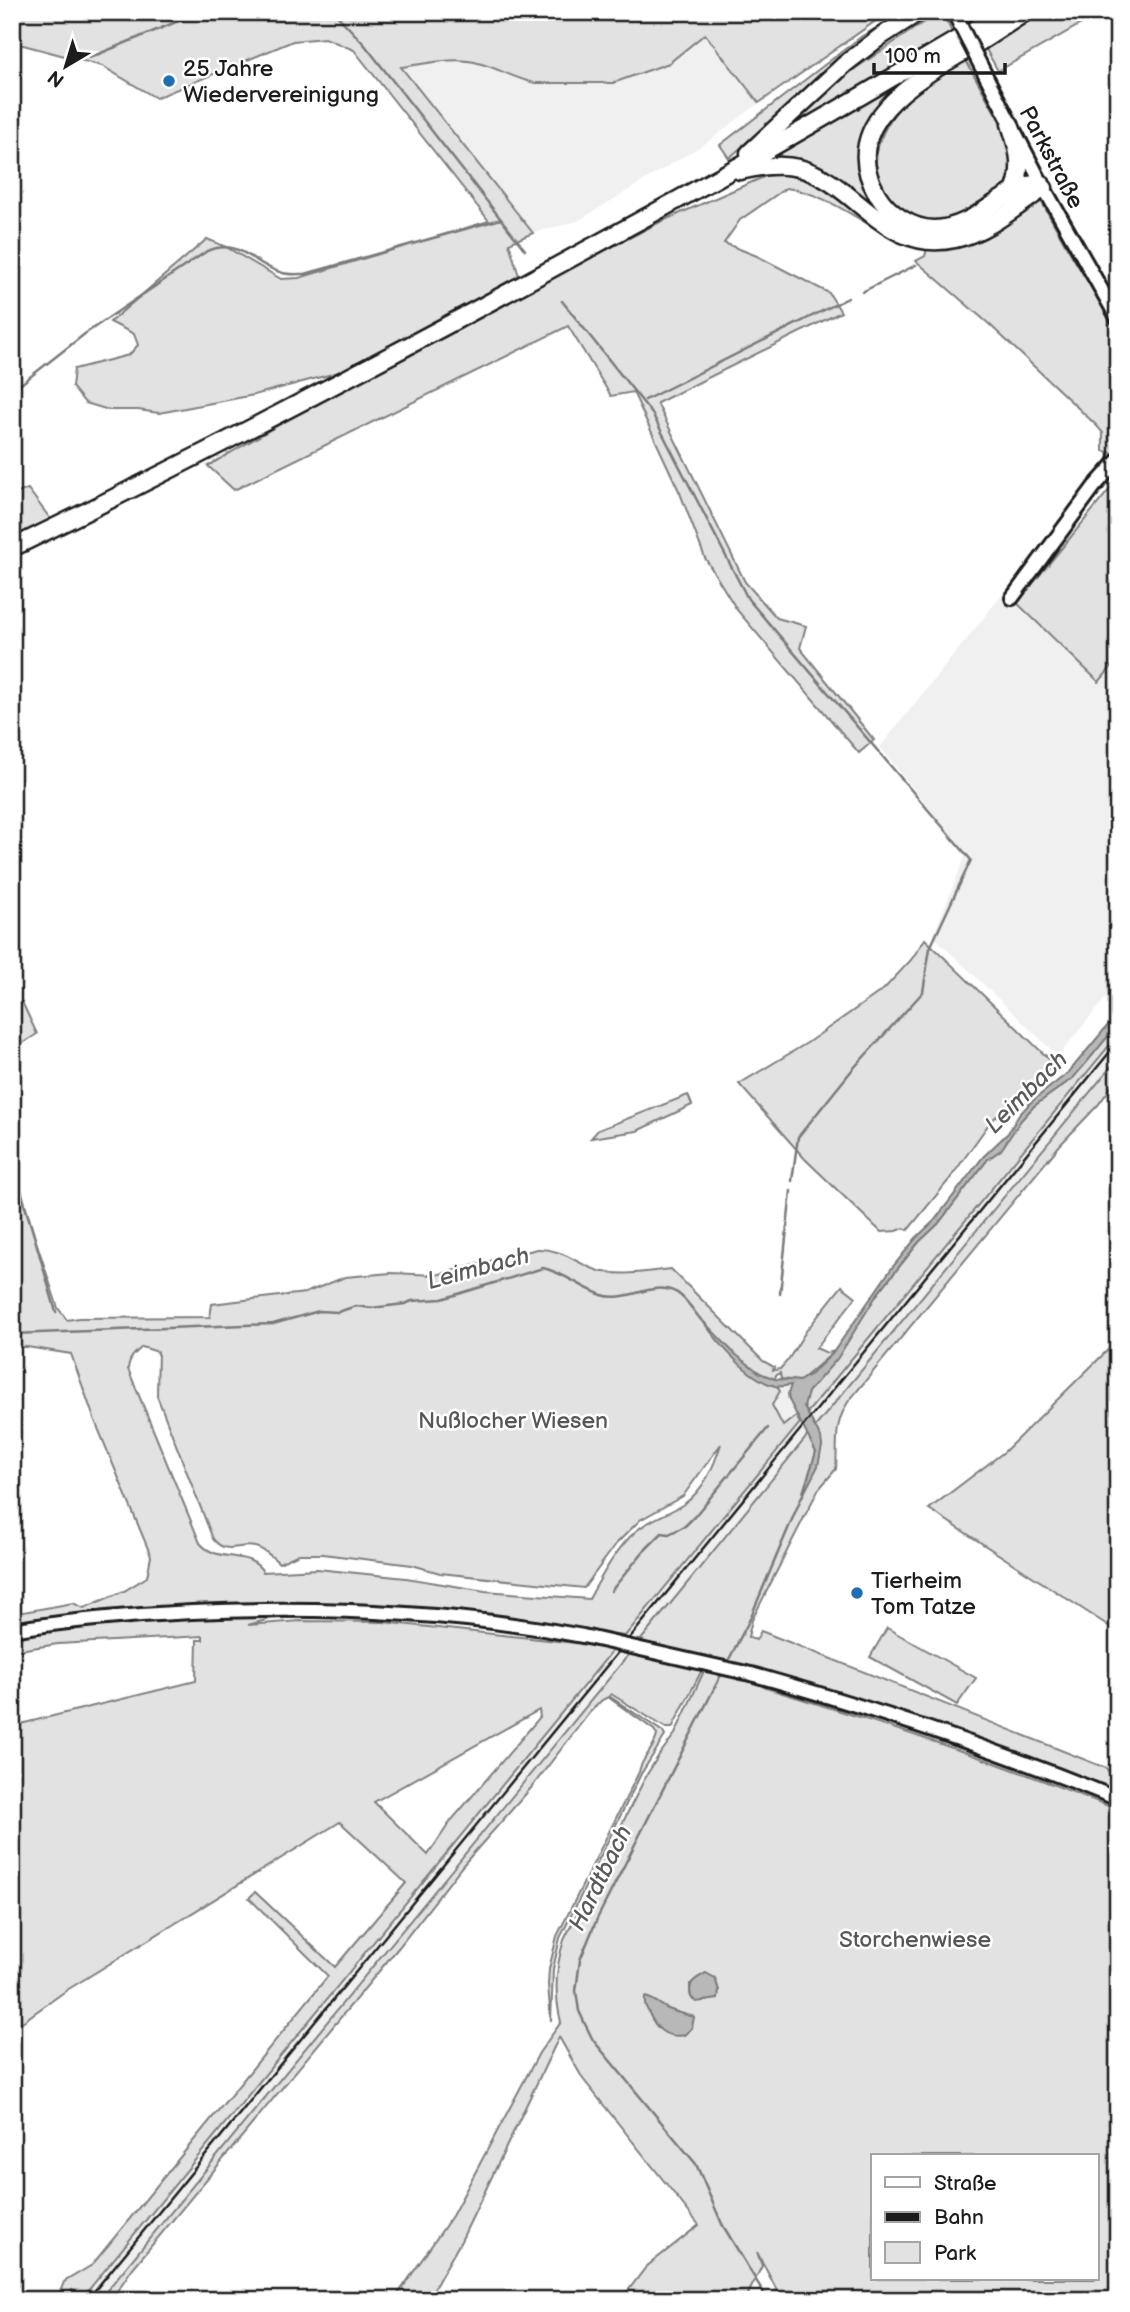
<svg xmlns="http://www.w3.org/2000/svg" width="1130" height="2312" font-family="'Balsamiq Sans',sans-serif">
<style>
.built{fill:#f0f0f0}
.green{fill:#e2e2e2;stroke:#7f7f7f;stroke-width:2;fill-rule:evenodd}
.water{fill:#b8b8b8;stroke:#7a7a7a;stroke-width:2}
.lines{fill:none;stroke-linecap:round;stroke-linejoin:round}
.stream{stroke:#7a7a7a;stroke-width:2.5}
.minor-casing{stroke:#1c1c1c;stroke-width:18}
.major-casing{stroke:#1c1c1c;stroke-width:21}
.minor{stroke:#fff;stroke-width:12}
.major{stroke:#fff;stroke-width:16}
.rail{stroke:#1c1c1c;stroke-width:2.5}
.minor-bridge-casing{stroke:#1c1c1c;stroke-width:18;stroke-linecap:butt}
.minor-bridge{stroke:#fff;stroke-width:12}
.poi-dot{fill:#1f6fb2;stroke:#fff;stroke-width:2.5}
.labels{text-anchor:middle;stroke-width:5;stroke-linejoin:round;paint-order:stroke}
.poi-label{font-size:23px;fill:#1c1c1c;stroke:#fff;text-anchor:start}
.street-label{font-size:23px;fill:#1c1c1c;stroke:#fff}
.park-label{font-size:23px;fill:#575757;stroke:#fff}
.water-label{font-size:24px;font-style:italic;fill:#5a5a5a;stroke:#fff}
</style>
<rect width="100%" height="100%" fill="#fff"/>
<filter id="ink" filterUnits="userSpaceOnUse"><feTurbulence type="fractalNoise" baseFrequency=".0143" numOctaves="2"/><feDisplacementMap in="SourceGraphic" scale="14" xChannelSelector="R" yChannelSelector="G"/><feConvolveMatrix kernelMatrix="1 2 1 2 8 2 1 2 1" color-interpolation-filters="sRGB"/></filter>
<g filter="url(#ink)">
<g class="built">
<path d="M705,33l54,70 -50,38 -131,80 -45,12 -132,-166 50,-6 25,1 49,19 10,2h78l56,-20z"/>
<path d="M1005,591l93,91 20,-24v325l-60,73 -125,-120 33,-82 -86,-107z"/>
<path d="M1118,1035v23l-1019,1242h-15l-2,-2z"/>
<path d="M790,1385l-2,13 9,17 -14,12 -12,-22 11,-19z"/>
</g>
<g class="green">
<path d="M12,12h882l-14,6 -121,85 -54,-69 -36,29 -56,20h-78c-20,-4 -37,-15 -57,-20 -23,-7 -53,1 -77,4l132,166 -24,10 10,33 -53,32 -119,62 -93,25 -95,18 -21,-3h-29l-24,-7 -13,-16 2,-18 55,-14 9,-10 -4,-11 -24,-12 97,-83 19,8 55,32 18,-1 190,-57 -135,-171 -29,-12 -32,3 -137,57 -54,-32 -90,-24z"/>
<path d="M904,12l-64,50 -111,96 -9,-13 142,-109z"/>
<path d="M1035,12h67l-104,59 -15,-27z"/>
<path d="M939,17l7,3 7,14 -174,102 43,-45 108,-73z"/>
<path d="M965,59l37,66 14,44 -8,21c-13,7 -50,30 -62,32 -17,3 -37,-5 -49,-17 -41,-37 -15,-82 18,-115 13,-13 34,-21 50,-31z"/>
<path d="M915,73l-12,9 -39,56 29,83 -74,-50 -63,-8z"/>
<path d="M789,172l29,11 59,40 3,8c-30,-17 -60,-39 -94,-43l-46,32 -16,23 33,13 72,37 12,19 -184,91 88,179 32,36 29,8 -6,22 74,92 -15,13 -122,-143 -32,-52 -25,-65 -47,-101 -22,4 -43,-70 -334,164 -26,-24 149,-87 303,-157 106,-46z"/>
<path d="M1041,201l31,55 46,75v126l-5,-4 -10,-2v-18l-6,-7 -108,-102 -73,-63 9,-5 3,-11 101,-42z"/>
<path d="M1118,479v180l-19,23 -82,-79z"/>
<path d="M28,489l24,32 -40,18v-44z"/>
<path d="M925,939l123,119 3,9 -11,12 -49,42 -42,59 -41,50 -4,-2 -7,3 -16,1 -76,-73 -66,-75 68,-41 77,-54 27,-29z"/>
<path d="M22,1002l15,32 -25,16v-42z"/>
<path d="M1118,1024v11l-311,378 -4,-9 5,-12 70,-99 41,-51 19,-18 50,-65 13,-10 20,-29 13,-14 39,-28z"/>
<path d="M1118,1058v20l-20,27 -38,40 -212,257c-15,25 -10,40 -12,67l-18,21 -66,130 -4,17 8,3 5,-9 345,137 10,12 2,-2v16c-124,-48 -248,-98 -377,-129l-3,15 18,3 10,5c119,36 237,75 352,122v490h-336l-25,-48 5,14 -14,28 8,6h-135l25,-33 53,-42 -116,-146 -24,-42 -98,204 -32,56 -2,3h-33l58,-84 87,-163 22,-31c-7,-28 -6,-54 3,-82l82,-164 13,-21 16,-21 35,-76 -70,-17 168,-206 8,17 -13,40 19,-46 -7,-19zM715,1978l4,13 -12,10 -14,-1 -3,-6v-10zM873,2156h224v123h-224z"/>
<path d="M688,1095l4,10 -55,26 -46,7 7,-8z"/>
<path d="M12,1168l46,140 9,12 12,-2 131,-1 2,-13 93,-11 40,-16 46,-4 45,2 101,-26c29,-1 43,19 67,23 22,4 46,-1 67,-3l92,92 11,6 -1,3 7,-1 8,-9 18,-29 36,-45 14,11 -40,51 11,5 8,-2 -35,30 -19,-2 -1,-6 -4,2 -1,4 -8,-2 -3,4 13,5 3,5 -8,14 11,21 13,-10 4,7 -175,213 -242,-29 -371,18v-11l61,-11 11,5 40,-17 23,-14 4,-21 -56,-135 -24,-67 -44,-7h-15zM142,1347l16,5 -1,44 56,143c14,17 24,4 42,8 9,2 16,9 24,16l20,-9h24l89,11 28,8 144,15 32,-44 24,-24 43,-24 38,-52c-7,22 -17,46 -37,60 -16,10 -34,15 -48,27 -20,18 -34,44 -47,68l-104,-8 -79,-13 -89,-9 -54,3c-13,-23 -46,-8 -63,-29l-72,-174c1,-11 6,-15 14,-22z"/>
<path d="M1118,1340v292l-189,-123 75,-57z"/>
<path d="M299,1614c93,3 185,11 277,26l-99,-13 -94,-9 -83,-1 -30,2 -22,6 52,-4 83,1 192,21 38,7 -531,648 -10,-8 -4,6 7,4h-18l7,-18 28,-17 236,-289 -79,-78 6,-6 80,75 71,-84 -66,-61 -273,168 -55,39v-303l184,-45 1,-41h6v-4l-145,8 -46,7v-16l103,-13zM539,1710l1,7 -90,105 -22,33 -54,-53z"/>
<path d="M887,1628l89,50 -19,27 -87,-48z"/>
<path d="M629,1654l73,16 -30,58h-6l-55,-34 -2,2 54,36 2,4 -24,38 -81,164 -7,31 -2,52 -3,-36 1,-16 8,-33 82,-164c2,-14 16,-23 18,-37l-3,-5 -46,-33 -6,3 -12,12 -59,76 -68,77 -64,82 -267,322 -21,31h-12z"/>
</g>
<g class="water">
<path d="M1118,1013v11l-31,38 -14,16 -39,28 -13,14 -20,30 -13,9 -50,65 -19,18 -41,51 -41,66 -29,33 -4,15 17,31 1,8 -4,20 -16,31 14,-45 -27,-52 -1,-6 3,-9c-5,1 -11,2 -16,1 -29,-8 -57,-44 -74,-67l34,35 25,19 15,6 24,2 12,-7 21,-20 59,-85 25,-31 18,-17 49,-64 25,-24 11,-18 12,-13 38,-30z"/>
<path d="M706,1973l9,5 4,13 -1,8 -22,3 -5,-5c-3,-15 2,-17 15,-24z"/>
<path d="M645,1997c9,2 14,7 21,11 8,4 19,6 28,9l-2,11 -8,7c-18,4 -28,-6 -35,-22 -3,-6 -5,-9 -4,-16z"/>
</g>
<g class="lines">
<g class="stream">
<path d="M334,12l30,32 161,206"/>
<path d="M89,58l104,-43"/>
<path d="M862,292l54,-27"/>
<path d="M562,301l91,114 95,184 223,261 -41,88 -7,44 -71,78 -54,67 -6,44"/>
<path d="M12,391l74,-58 121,-82c34,-14 46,15 76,22 7,2 15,1 22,1l196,-55"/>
<path d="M645,400l203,-102"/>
<path d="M12,1159l44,153"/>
<path d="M780,1294l11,-103"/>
<path d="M12,1334l261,-10 46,-13 19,1 18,-6 15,2 34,-4 7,-3 30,-2 101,-31c22,5 38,20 59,27 26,9 56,-19 79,1 8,7 14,17 21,25"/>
<path d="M611,1591l32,-39 19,-19 7,1 16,-8 9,-9 74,-89"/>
<path d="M726,1665l23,-44 53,-125"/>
<path d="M723,1671l-126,248 -17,41 -4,31 3,20 7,15 7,14 103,124 26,60 46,76"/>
</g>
<g class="minor-casing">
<g id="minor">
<path d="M986,76l58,112 74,131"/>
<path d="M1012,598l82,-111 24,-27"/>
<path d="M12,1630c59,-10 120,-15 180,-18 130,-6 262,0 391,24"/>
<path d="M751,1674c124,35 247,76 367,125"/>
</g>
</g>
<g class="major-casing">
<g id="major">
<path d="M1026,12c-20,13 -39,26 -59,38 -50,29 -131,74 -90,144 11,19 35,35 57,35 44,-1 70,-44 107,-46"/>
<path d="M1010,124c8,24 14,43 4,68"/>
<path d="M749,153l96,-89 35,-27 39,-25"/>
<path d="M740,171c19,-4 39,-8 59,-3 58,15 86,87 156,71 32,-7 62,-33 89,-51"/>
<path d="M12,548c243,-118 481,-246 718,-377 92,-51 183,-106 274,-159"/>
</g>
</g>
<use href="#minor" class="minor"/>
<use href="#major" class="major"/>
<path class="rail" d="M87,2300l1031,-1258"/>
<g class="minor-bridge-casing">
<g id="minor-bridge">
<path d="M955,15l31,61"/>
<path d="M583,1636l168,38"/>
</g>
</g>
<use href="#minor-bridge" class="minor-bridge"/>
</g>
</g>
<g class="poi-dot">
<circle cx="169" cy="81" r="7"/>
<circle cx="857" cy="1593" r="7"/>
</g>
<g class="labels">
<g class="poi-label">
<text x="183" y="76">25 Jahre<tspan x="183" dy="26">Wiedervereinigung</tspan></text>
<text x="871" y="1588">Tierheim<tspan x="871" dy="26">Tom Tatze</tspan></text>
</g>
<g class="street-label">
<text transform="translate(1052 157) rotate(62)" y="8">Parkstraße</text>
</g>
<g class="park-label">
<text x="513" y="1428">Nußlocher Wiesen</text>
<text x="915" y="1947">Storchenwiese</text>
</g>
<g class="water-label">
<text transform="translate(1026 1092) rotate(-45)" y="8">Leimbach</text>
<text transform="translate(478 1268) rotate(-15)" y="8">Leimbach</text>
<text transform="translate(600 1878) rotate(-64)" y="8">Hardtbach</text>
</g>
</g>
<rect width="1130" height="2312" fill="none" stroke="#fff" stroke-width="42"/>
<rect x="21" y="21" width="1088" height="2270" fill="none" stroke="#1c1c1c" stroke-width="2.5" filter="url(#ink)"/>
<rect x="871" y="2154" width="228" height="126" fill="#ffffff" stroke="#a4a4a4" stroke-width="2"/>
<rect x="885" y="2177" width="35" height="10" fill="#ffffff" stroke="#a4a4a4" stroke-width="2"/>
<text x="934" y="2190" font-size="21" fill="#1c1c1c">Straße</text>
<rect x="885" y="2212" width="35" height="10" fill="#1c1c1c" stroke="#a4a4a4" stroke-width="2"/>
<text x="934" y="2224" font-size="21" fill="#1c1c1c">Bahn</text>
<rect x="885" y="2242" width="35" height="21" fill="#e2e2e2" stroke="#a4a4a4" stroke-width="2"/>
<text x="934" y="2260" font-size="21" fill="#1c1c1c">Park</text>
<g transform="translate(66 66) rotate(218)" stroke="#ffffff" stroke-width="5" paint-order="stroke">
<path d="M0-5L12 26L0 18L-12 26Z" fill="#1c1c1c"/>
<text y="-10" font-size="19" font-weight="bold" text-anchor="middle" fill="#1c1c1c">N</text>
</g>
<path d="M874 63v10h131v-10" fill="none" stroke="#1c1c1c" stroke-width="3.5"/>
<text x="885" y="63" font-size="21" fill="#1c1c1c" stroke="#ffffff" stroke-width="5" paint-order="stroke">100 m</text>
</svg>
